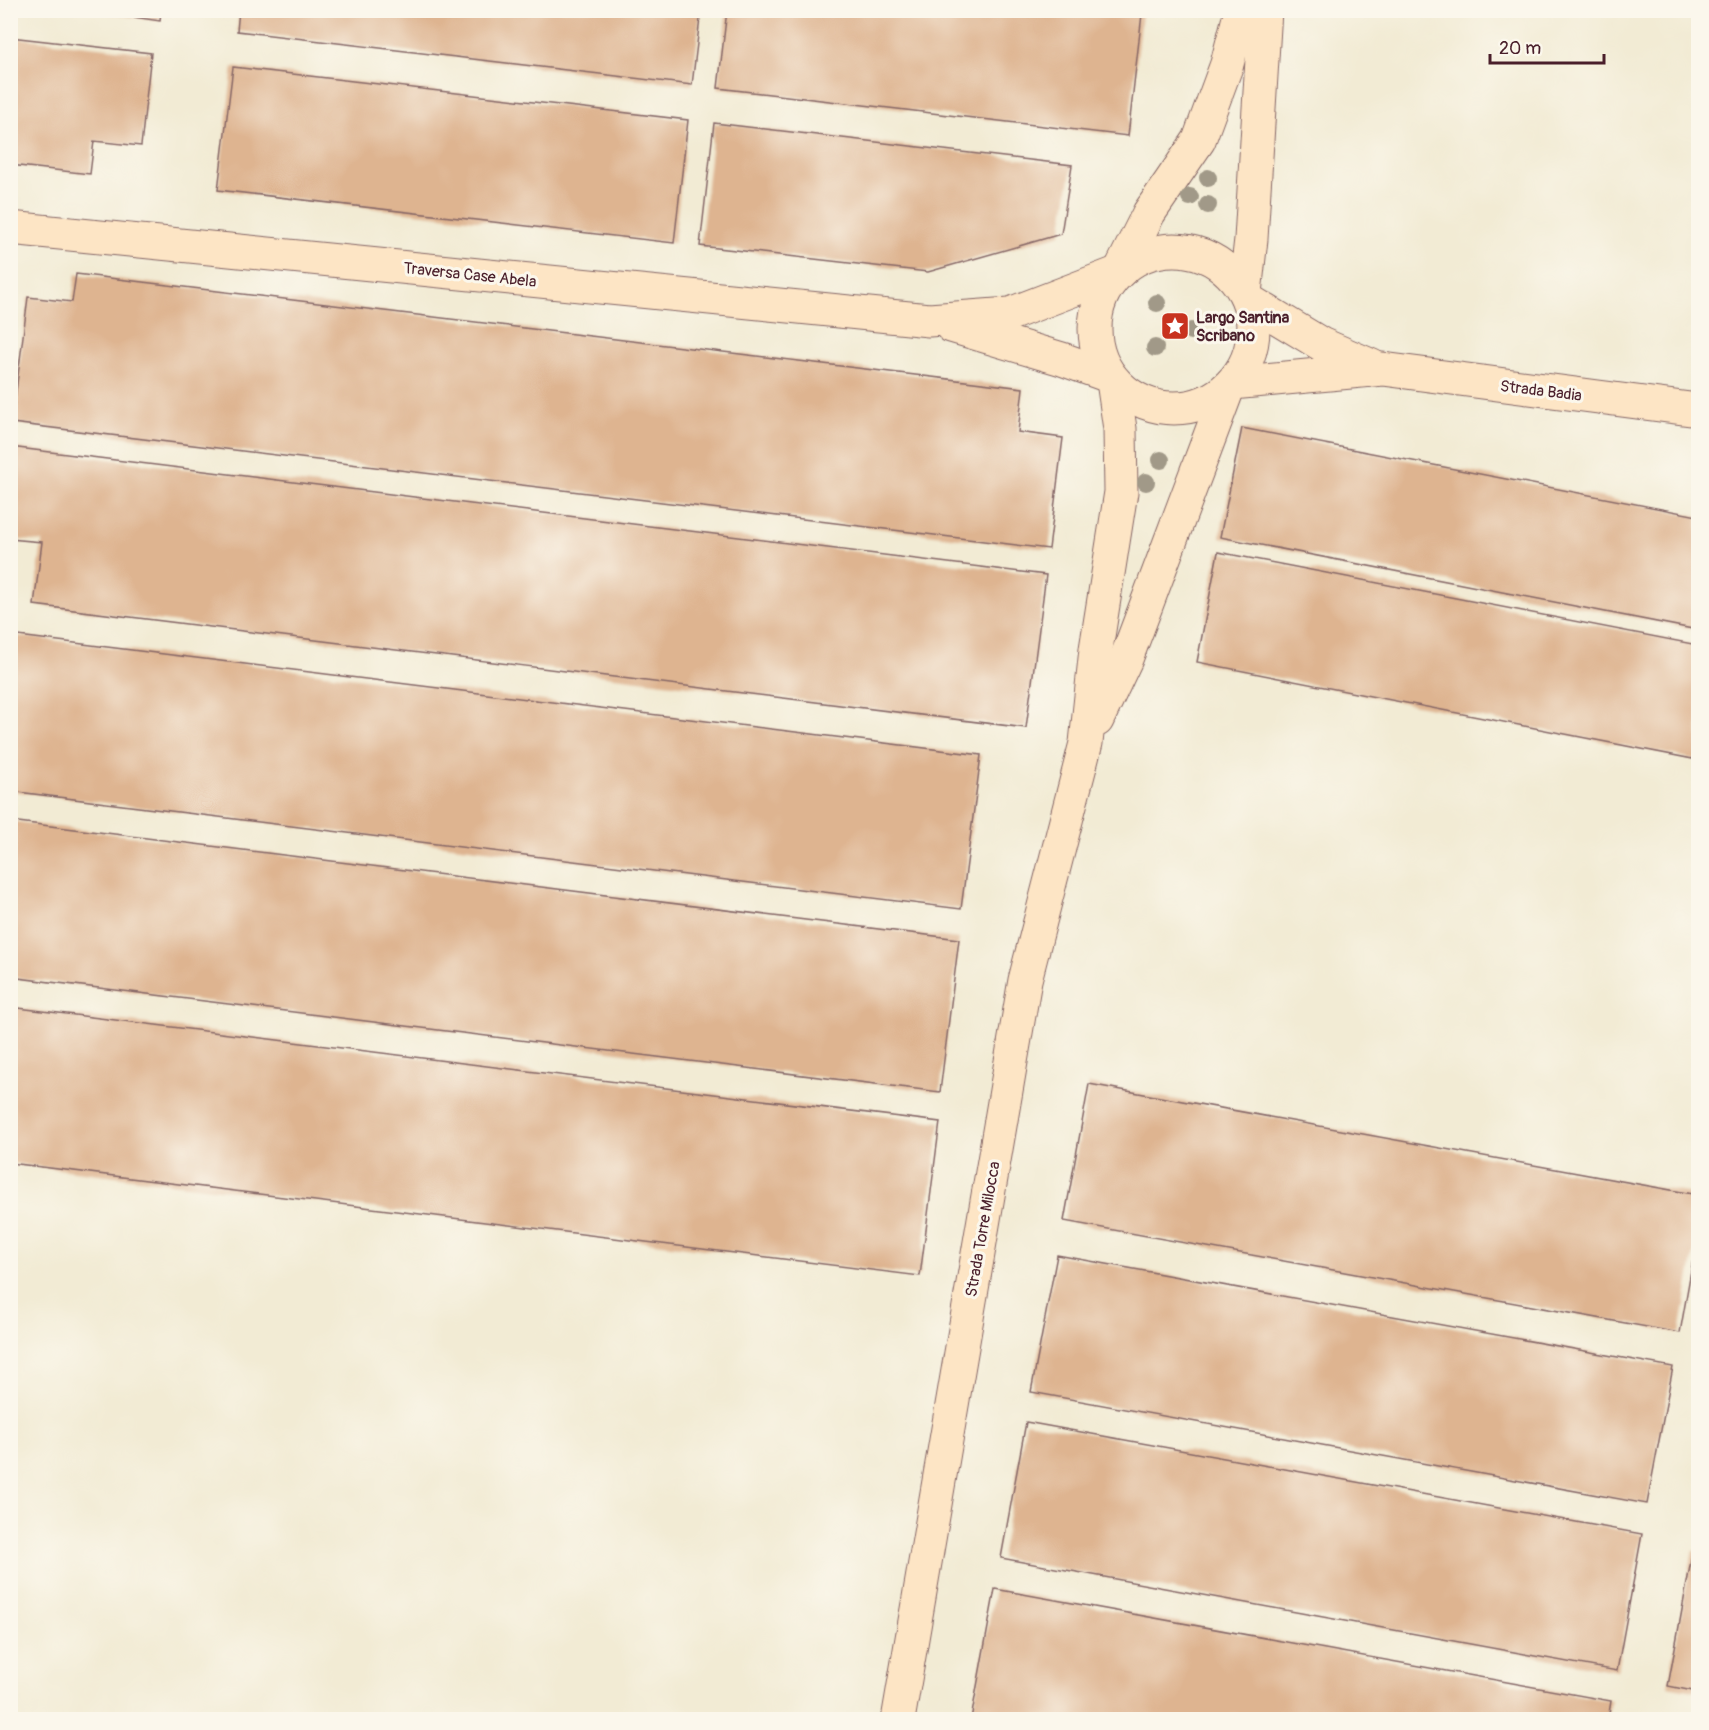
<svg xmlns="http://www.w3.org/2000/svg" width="1709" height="1730" font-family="Pangolin,sans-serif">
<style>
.building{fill:#deb490}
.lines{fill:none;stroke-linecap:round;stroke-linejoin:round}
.secondary-casing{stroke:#856666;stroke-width:35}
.secondary{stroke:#fde5c5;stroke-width:33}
.tree{fill:#a19988}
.labels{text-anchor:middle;stroke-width:6;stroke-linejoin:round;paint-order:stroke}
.street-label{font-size:16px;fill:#4a1f2b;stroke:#fbf7ec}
.poi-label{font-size:16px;font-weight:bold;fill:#4a1f2b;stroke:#fbf7ec;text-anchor:start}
</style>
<rect width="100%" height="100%" fill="#fbf7ec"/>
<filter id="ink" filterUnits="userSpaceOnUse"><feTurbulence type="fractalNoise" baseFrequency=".0167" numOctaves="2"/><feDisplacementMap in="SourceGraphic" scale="12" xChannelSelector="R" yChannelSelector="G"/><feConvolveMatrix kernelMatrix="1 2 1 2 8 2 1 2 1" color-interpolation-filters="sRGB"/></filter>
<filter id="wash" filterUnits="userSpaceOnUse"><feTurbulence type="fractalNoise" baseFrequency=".008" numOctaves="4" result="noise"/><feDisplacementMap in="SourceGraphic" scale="24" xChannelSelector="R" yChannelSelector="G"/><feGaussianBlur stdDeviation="1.35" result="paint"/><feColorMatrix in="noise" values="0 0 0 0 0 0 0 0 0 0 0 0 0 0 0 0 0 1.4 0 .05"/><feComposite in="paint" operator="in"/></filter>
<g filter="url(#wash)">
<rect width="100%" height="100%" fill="#f2ebd4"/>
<g id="blocks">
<g class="building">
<path d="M86,10h75l-1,11z"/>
<path d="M239,10h462l-9,75 -455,-54z"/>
<path d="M727,10h390l25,4 -14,122 -410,-48z"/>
<path d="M10,37l141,16 -10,93 -47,-5 -4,33 -80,-9z"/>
<path d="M233,67l455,53 -14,123 -456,-53z"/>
<path d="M714,123l358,42 -11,69 -133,38 -228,-26z"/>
<path d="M76,274l947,114 -5,44 45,6 -14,111 -1037,-126 16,-126 44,5z"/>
<path d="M1242,428l456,88v114l-478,-93z"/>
<path d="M10,447l1036,128 -20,153 -992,-123 8,-63 -32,-3z"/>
<path d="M1218,552l480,93v115l-501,-98z"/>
<path d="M10,635l971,120 -20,154 -951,-118z"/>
<path d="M10,821l949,118 -19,153 -930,-115z"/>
<path d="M10,1007l930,115 -20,154 -910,-113z"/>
<path d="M1089,1084l609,111v36l-18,102 -616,-112z"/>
<path d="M1057,1255l616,112 -26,137 -616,-112z"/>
<path d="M1026,1422l616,112 -25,137 -616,-113z"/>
<path d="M1693,1550l5,1v141l-30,-6z"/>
<path d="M995,1589l616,112 -3,18h-637z"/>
</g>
</g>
</g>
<g filter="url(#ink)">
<use href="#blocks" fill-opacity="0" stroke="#856666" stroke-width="1.5"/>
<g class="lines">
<g class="secondary-casing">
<g id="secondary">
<path d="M10,228l919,92 81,-6 107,-41"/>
<circle cx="1174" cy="329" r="79"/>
<path d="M1121,269l28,-56 50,-73 28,-76 14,-54"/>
<path d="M1245,293l6,-54 14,-229"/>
<path d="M1248,300l73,44 51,22"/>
<path d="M951,326l111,33 47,17"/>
<path d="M1232,383l151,-14 315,41"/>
<path d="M1097,720l29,-61 102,-271"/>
<path d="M898,1720l127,-740 61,-237 10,-94 25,-157 -1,-63 -7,-48"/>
</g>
</g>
<use href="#secondary" class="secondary"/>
</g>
<g class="tree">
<circle cx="1208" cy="178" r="9"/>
<circle cx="1190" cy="197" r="9"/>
<circle cx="1208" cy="205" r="9"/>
<circle cx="1157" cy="303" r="9"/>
<circle cx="1191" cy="331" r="9"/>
<circle cx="1155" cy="348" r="9"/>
<circle cx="1161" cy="460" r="9"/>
<circle cx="1146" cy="482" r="9"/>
</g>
</g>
<defs>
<g id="sight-square" transform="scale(1.5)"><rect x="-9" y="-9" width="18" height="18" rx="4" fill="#c8321e" stroke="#fbf7ec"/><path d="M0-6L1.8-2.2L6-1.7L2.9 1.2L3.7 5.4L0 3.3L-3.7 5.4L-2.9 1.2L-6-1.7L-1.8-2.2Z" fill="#fff"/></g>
</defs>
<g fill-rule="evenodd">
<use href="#sight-square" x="1175" y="326"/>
</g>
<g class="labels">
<g class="street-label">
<text transform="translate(470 274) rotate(6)" y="6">Traversa Case Abela</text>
<text transform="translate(1541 390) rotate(7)" y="6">Strada Badia</text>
<text transform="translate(982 1229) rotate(-80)" y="6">Strada Torre Milocca</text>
</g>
<g class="poi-label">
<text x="1196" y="323">Largo Santina<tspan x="1196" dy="18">Scribano</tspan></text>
</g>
</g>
<rect width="1709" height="1730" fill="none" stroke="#fbf7ec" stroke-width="36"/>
<path d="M1490 54v9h114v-9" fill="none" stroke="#4a1f2b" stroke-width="3"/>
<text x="1499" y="54" font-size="18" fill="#4a1f2b" stroke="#fbf7ec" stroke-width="4.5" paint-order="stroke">20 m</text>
</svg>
